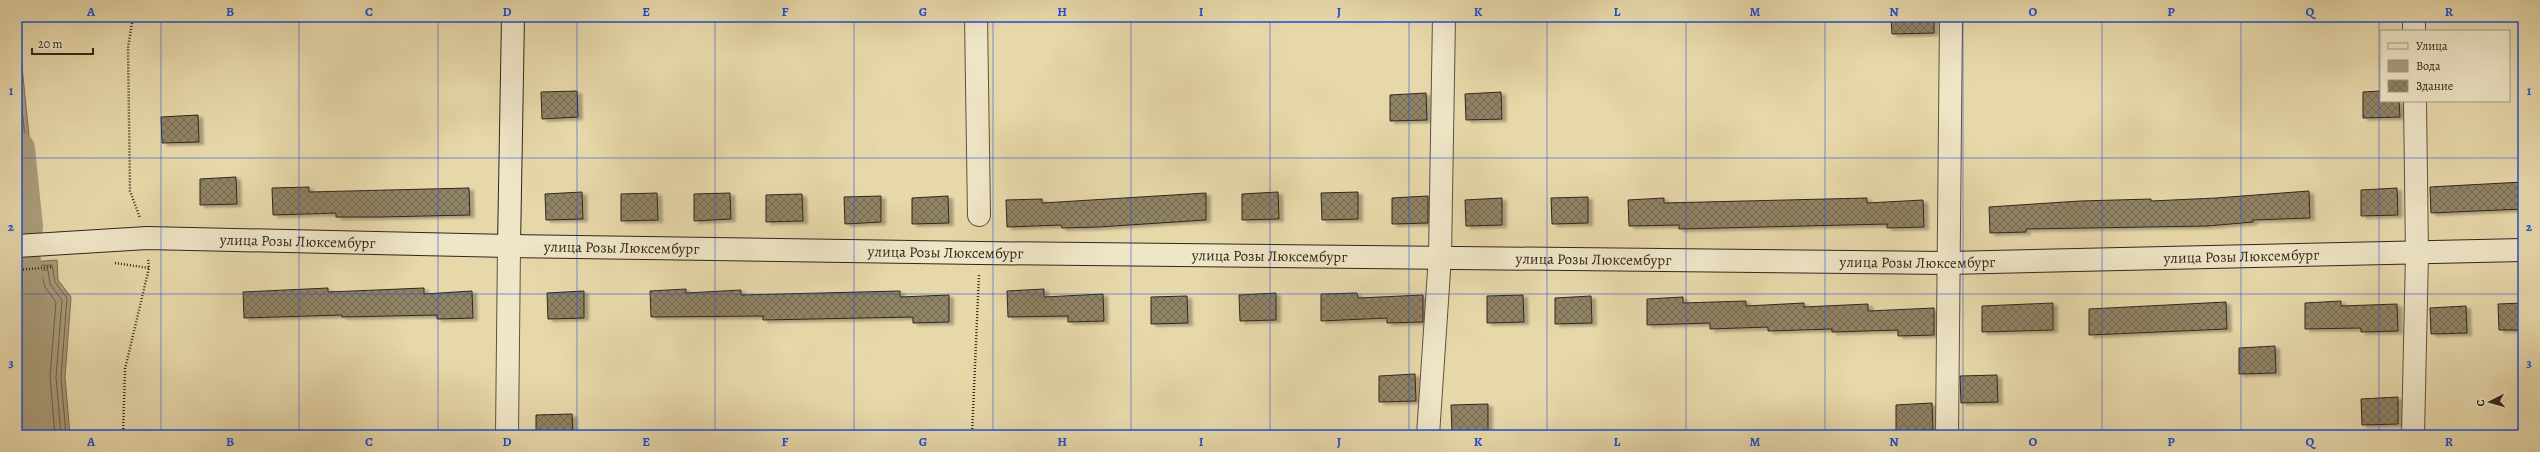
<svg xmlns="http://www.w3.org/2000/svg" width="2540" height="452" font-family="Alegreya,serif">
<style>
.water{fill:#a99b79;stroke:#796c53}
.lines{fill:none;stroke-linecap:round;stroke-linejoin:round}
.shore{stroke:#6c604a;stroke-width:1}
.river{stroke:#a99b79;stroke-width:36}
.building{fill:url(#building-cross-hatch);stroke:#30261a;filter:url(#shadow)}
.street-casing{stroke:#5e523e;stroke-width:24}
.secondary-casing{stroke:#30261a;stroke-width:24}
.path{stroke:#30261a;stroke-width:2.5;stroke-dasharray:1 2;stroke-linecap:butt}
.street{stroke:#efe6c8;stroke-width:22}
.secondary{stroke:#efe6c8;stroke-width:22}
.grid{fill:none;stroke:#1d4ed8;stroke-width:1;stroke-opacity:0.55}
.labels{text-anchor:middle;stroke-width:3;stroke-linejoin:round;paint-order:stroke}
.street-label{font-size:15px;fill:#30261a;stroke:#efe6c8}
.neatline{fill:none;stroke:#1d4ed8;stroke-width:1.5}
.grid-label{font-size:13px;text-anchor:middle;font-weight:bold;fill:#1d4ed8}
</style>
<defs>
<pattern id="building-cross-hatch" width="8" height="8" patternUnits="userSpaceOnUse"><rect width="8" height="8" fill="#8f8365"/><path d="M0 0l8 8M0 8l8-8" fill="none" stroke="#756b52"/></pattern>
<filter id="shadow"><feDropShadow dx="4.5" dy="2.5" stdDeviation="1" flood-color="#0004"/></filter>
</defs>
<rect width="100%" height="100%" fill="#e7d8aa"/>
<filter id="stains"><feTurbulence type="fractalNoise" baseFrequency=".005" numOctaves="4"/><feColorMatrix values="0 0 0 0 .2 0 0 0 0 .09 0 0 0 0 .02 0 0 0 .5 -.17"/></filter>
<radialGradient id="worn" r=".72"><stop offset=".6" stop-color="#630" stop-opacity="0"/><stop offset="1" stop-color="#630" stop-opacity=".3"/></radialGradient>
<g class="water">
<path d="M17,17l21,208 -21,2z"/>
<path d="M57,260l1,20 13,17 -6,80 5,58h-53v-172z"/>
</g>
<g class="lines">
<g class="shore">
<path d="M17,56l16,164 -16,3"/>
<path d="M17,106l11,109 -11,3"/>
<path d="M17,166l4,44 -4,2"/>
<path d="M17,266l35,-1 3,17 12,16 -6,79 5,58"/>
<path d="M17,271l31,-1 2,14 12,16 -6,77 5,58"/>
<path d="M17,277l25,-1 3,11 11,15 -6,74 5,59"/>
</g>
<path class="river" d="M17,149l8,78 -4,16 7,69"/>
</g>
<g class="building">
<path d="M1891,17h43v16l-42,1z"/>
<path d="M577,91l1,26 -36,2 -1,-27z"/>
<path d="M2381,91v10h18l1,16 -37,1v-26z"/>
<path d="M1501,92l1,27 -36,1 -1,-26z"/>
<path d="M1426,93l1,27 -37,1v-26z"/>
<path d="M198,115l1,27 -37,1 -1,-26z"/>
<path d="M236,177l1,27 -37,1v-26z"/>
<path d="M2523,182v27l-92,4 -1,-26z"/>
<path d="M309,187v5l160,-4 1,27 -89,2h-45v-4l-63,2 -1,-27z"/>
<path d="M2397,188l1,27 -37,1v-26z"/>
<path d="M2309,191l1,27 -57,2v2l-45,4 -182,3v3l-36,1 -1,-26 91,-6 71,-2v2l65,-3z"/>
<path d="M582,192l1,27 -37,1 -1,-26z"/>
<path d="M1278,192l1,27 -37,1v-26z"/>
<path d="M1358,192v27l-36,1 -1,-27z"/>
<path d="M657,193l1,27 -37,1v-27z"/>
<path d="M730,193l1,26 -37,2v-27z"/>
<path d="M1206,193v27l-108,7 -36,1 -1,-3 -54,2 -1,-27 36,-1v4z"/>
<path d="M802,194l1,27 -37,1v-27z"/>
<path d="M881,196v26l-36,2 -1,-27z"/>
<path d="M948,196l1,27 -37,1v-26z"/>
<path d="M1428,196v27l-36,1v-26z"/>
<path d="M1588,197v26l-36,1 -1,-26z"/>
<path d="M1502,198v27l-36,1 -1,-26z"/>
<path d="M1664,198v5l203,-5v5l56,-3 1,27 -37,1v-4l-208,5v-4l-50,1 -1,-26z"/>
<path d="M328,288v4l96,-4v6l48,-3 1,27 -36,1v-4l-95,2v-2l-98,3 -1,-26z"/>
<path d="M686,289v4l55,-3v5l159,-4v6l49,-2v27l-36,1v-6l-150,3v-4l-112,1 -1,-26z"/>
<path d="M1044,289v8l59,-3 1,27 -36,1v-6l-60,1 -1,-26z"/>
<path d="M584,291v27l-36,1 -1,-26z"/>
<path d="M1276,293v27l-36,1 -1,-26z"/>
<path d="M1357,293l1,5 65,-3v27l-36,1v-5l-66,3v-27z"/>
<path d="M1523,295l1,27 -37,1v-27z"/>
<path d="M1187,296l1,27 -37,1v-27z"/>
<path d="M1591,296l1,27 -37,1v-26z"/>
<path d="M1683,297v6l63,-2v5l58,-3v4l64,-3v7l66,-3v27l-36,1v-6l-66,2v-3l-64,2v-4l-58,2v-6l-63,2v-26z"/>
<path d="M2341,301v5l56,-2 1,27 -37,1v-4l-56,1v-26z"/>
<path d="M2226,302l1,27 -138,6v-26z"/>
<path d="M2053,303v27l-71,2v-26z"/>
<path d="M2523,303v27h-24l-1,-26z"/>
<path d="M2466,306l1,27 -36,1 -1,-26z"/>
<path d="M2275,346l1,27 -37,1v-26z"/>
<path d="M1415,374l1,27 -37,1v-26z"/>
<path d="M1997,375l1,27 -37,1 -1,-27z"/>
<path d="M2398,397v27l-36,1 -1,-26z"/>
<path d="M1932,403l1,27 -37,1v-26z"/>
<path d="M1488,404v26l-36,2 -1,-27z"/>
<path d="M572,414l1,21h-37v-20z"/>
</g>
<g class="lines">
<g class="street-casing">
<g id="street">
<path d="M976,17l3,198"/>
<path d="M2414,17v14"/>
<path d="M507,435l2,-189"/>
<path d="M1428,435l12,-179 4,-239"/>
<path d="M1947,435l4,-418"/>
<path d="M2413,435l4,-181 -2,-153"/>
</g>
</g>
<g class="secondary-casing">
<g id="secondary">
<path id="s1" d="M17,246l130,-8 362,8 471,7 968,10 575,-13"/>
<path d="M509,246l4,-229"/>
</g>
</g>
<g class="path">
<path d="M133,17l-5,31 2,143 10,27"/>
<path d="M115,263l34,5"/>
<path d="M17,270l35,-3"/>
<path d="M123,435l2,-66 24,-101 -1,-10"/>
<path d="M972,435l7,-161"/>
</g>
<use href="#street" class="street"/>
<use href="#secondary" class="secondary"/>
</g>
<path class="grid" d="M161,17v418M299,17v418M438,17v418M577,17v418M715,17v418M854,17v418M993,17v418M1131,17v418M1270,17v418M1409,17v418M1547,17v418M1686,17v418M1825,17v418M1963,17v418M2102,17v418M2241,17v418M2379,17v418M17,158h2506M17,294h2506"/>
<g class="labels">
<g class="street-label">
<text dy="5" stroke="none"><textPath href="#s1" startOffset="281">улица Розы Люксембург</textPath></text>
<text dy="5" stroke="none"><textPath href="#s1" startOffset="605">улица Розы Люксембург</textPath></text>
<text dy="5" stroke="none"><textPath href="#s1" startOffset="929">улица Розы Люксембург</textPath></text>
<text dy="5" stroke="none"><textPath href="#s1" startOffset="1253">улица Розы Люксембург</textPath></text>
<text dy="5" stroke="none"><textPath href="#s1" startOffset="1577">улица Розы Люксембург</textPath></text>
<text dy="5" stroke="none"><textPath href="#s1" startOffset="2225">улица Розы Люксембург</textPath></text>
<text dy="5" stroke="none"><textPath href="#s1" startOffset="1901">улица Розы Люксембург</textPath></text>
</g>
</g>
<rect width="2540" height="452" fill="none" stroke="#e7d8aa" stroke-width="44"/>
<rect x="2380" y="30" width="130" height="72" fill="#efe6c8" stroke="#a39982"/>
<rect x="2388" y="43" width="20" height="6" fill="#efe6c8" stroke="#a39982"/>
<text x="2416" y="50" font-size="12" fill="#30261a">Улица</text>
<rect x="2388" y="60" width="20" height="12" fill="#a99b79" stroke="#a39982"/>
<text x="2416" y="70" font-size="12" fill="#30261a">Вода</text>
<rect x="2388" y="80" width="20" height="12" fill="url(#building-cross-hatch)" stroke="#a39982"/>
<text x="2416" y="90" font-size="12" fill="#30261a">Здание</text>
<g transform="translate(2490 402) rotate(264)" stroke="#efe6c8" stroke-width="3" paint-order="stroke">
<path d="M0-3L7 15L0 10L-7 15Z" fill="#30261a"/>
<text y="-6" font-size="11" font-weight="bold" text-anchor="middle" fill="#30261a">С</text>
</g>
<path d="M32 48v6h61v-6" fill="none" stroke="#30261a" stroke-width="2"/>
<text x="38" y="48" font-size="12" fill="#30261a" stroke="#efe6c8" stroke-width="3" paint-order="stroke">20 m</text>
<rect x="22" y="22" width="2496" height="408" class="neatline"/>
<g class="grid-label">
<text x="91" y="16">A</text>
<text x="230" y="16">B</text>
<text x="369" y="16">C</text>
<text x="507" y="16">D</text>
<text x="646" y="16">E</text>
<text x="785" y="16">F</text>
<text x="923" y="16">G</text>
<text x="1062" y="16">H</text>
<text x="1201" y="16">I</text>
<text x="1339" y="16">J</text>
<text x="1478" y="16">K</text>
<text x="1617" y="16">L</text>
<text x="1755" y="16">M</text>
<text x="1894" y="16">N</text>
<text x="2033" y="16">O</text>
<text x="2171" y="16">P</text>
<text x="2310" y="16">Q</text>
<text x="2449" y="16">R</text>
<text x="11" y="95">1</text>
<text x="2529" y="95">1</text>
<text x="11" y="231">2</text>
<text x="2529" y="231">2</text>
<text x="11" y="367">3</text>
<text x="2529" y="367">3</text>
<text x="91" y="446">A</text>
<text x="230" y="446">B</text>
<text x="369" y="446">C</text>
<text x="507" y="446">D</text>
<text x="646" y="446">E</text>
<text x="785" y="446">F</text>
<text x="923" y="446">G</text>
<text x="1062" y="446">H</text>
<text x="1201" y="446">I</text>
<text x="1339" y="446">J</text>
<text x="1478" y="446">K</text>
<text x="1617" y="446">L</text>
<text x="1755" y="446">M</text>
<text x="1894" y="446">N</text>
<text x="2033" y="446">O</text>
<text x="2171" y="446">P</text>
<text x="2310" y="446">Q</text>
<text x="2449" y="446">R</text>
</g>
<rect width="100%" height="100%" filter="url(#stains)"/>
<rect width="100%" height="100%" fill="url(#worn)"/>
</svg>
